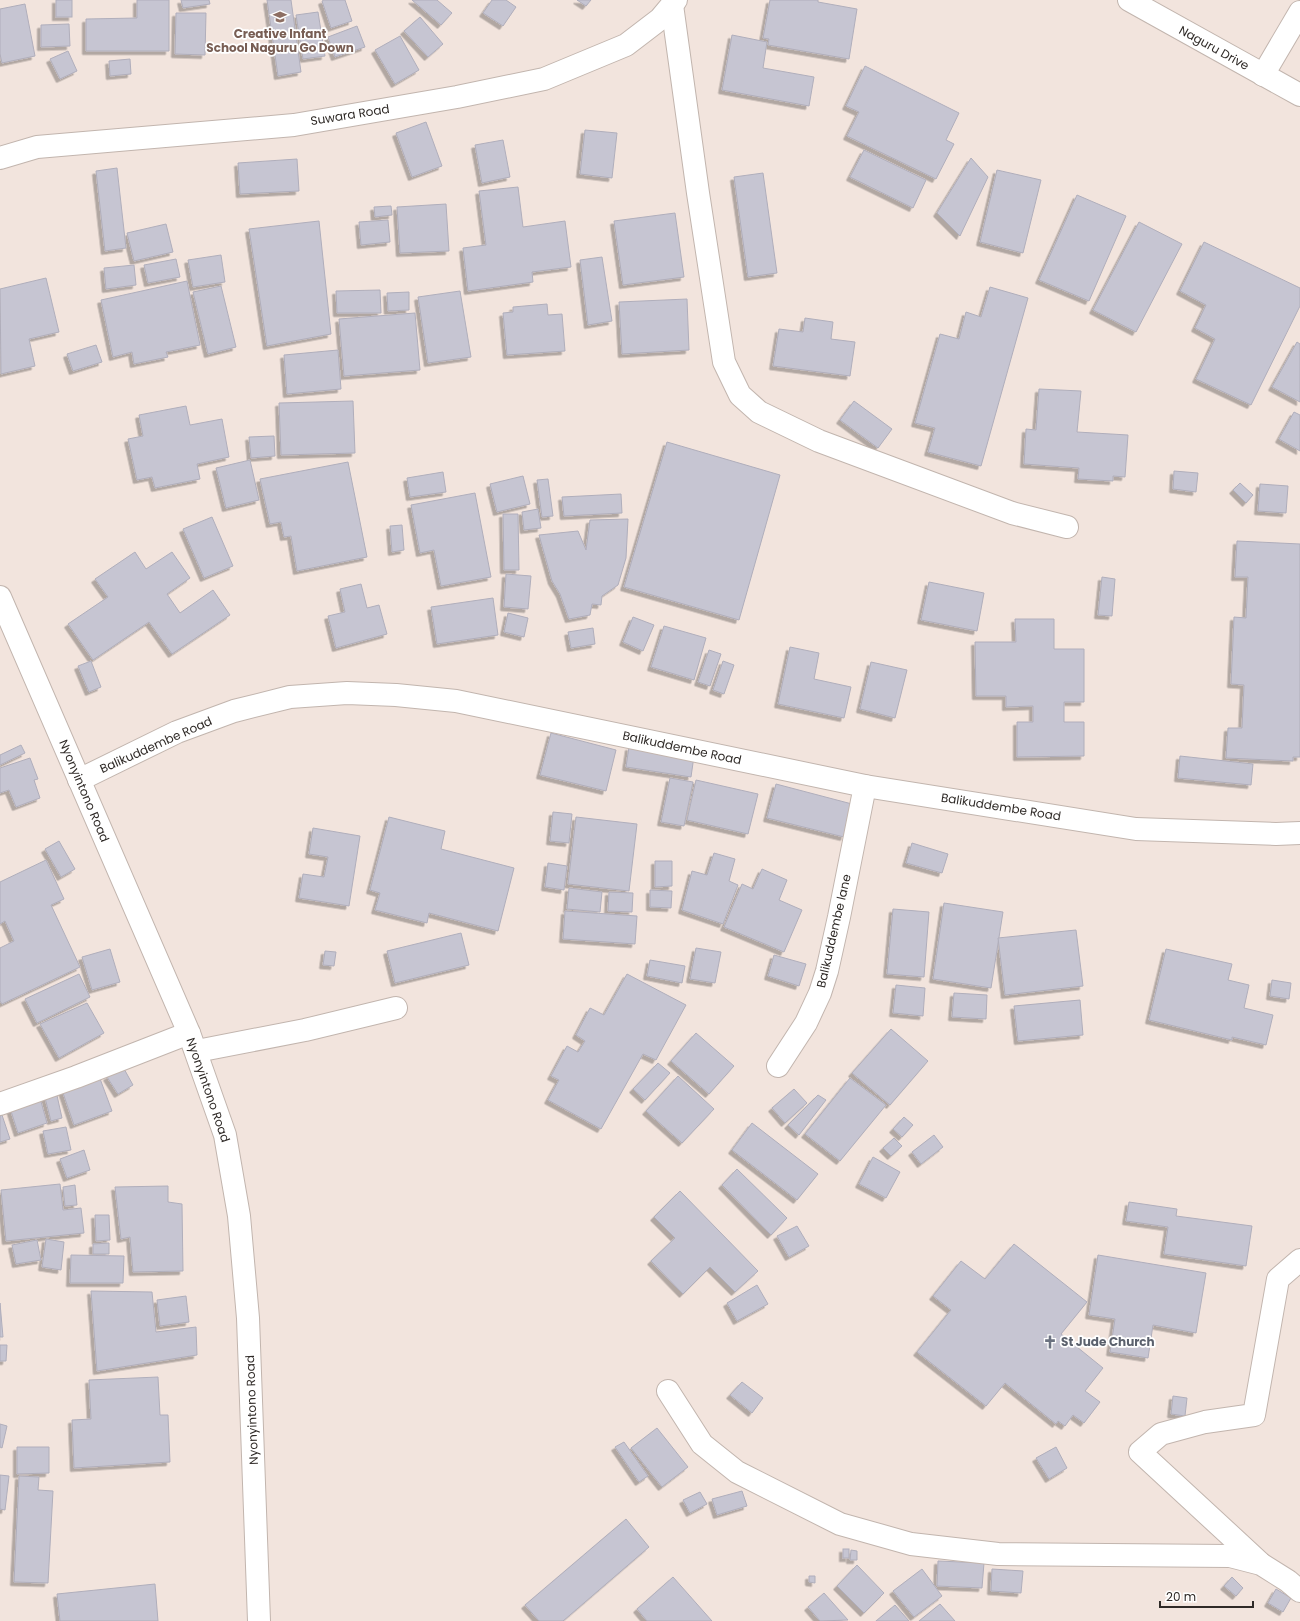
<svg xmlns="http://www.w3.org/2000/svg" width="1300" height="1621" font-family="Poppins,sans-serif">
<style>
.building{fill:#c6c5d2;stroke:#b0aebb;filter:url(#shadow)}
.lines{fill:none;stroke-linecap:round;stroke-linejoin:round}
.minor-casing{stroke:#c2b5ae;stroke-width:24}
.minor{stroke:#fff;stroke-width:22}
.labels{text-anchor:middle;stroke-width:3.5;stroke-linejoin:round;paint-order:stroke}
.education-label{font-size:12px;font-weight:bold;fill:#785e54;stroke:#fff}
.street-label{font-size:12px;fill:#2f2a27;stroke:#fff}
.worship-label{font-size:12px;font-weight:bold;fill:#5b616d;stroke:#fff;text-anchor:start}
</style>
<defs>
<filter id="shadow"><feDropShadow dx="-3.5" dy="3.5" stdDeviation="0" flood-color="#0004"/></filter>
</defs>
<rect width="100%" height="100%" fill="#f2e4dd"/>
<g class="building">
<rect x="56" y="0" width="16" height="17"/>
<path d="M137,0h32v51h-83v-32l51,-1z"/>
<path d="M181,0h28l1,4 -27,4z"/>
<path d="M267,0h24l10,72 -23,4z"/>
<path d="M324,0h21l7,21 -21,7 -9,-27z"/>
<path d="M412,0h25l15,13 -11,12z"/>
<path d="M492,0h14l10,7 -13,19 -20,-13z"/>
<path d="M577,0h14l-5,6z"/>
<path d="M770,0h48v2l39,7 -8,50 -81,-14 1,-6 -6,-1z"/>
<path d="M25,4l10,52 -33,7 -2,-9v-45z"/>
<path d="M318,12l7,44 -22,3 -7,-44z"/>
<path d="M176,13h30l-1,42 -30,-1z"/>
<path d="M420,17l23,27 -15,13 -24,-26z"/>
<path d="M69,24l1,22 -29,1v-22z"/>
<path d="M357,26l8,21 -30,10 -7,-20z"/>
<path d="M732,35l35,7 -4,26 51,9 -5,29 -87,-16z"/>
<path d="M400,36l19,34 -24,14 -20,-34z"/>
<path d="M68,51l9,20 -17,8 -10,-20z"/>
<path d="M130,59l1,15 -21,2 -1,-15z"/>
<path d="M865,66l94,47 -13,27 8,4 -18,35 -89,-43 12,-24 -13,-6z"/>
<path d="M426,122l16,44 -30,11 -16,-44z"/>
<path d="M585,130l32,3 -5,45 -32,-4z"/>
<path d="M503,140l7,37 -28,6 -7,-38z"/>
<path d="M864,150l62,30 -13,28 -63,-31z"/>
<path d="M971,158l17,19 -28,59 -23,-23z"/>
<path d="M297,159l2,32 -59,3 -2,-31z"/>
<path d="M117,168l9,80 -21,3 -9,-80z"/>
<path d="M997,170l44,10 -18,73 -43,-11z"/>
<path d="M763,173l14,100 -29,4 -14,-100z"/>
<path d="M518,187l5,40 42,-6 6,46 -39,5 1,10 -65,9 -5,-43 23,-3 -7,-54z"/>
<path d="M1077,195l49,21 -37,85 -50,-21z"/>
<path d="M446,204l3,47 -49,2 -3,-46z"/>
<path d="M391,206l1,9 -17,2 -1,-10z"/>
<path d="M675,213l9,64 -61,8 -9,-64z"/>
<path d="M388,220l2,22 -29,3 -2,-23z"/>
<path d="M319,221l12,113 -64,12 -18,-117z"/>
<path d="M1139,222l43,22 -46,88 -43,-22z"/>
<path d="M166,224l7,28 -39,9 -7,-28z"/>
<path d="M1204,242l96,46v18l-49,99 -55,-26 19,-40 -20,-11 11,-23 -26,-14z"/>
<path d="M221,255l4,27 -32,5 -5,-27z"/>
<path d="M602,257l10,64 -24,4 -8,-65z"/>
<path d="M176,259l4,18 -32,6 -4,-18z"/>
<path d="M134,265l2,20 -30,4 -2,-21z"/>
<path d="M46,278l13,54 -30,7 6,27 -34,8 -1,-85z"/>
<path d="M187,281l13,64 -34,7 2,5 -34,7 -2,-12 -19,5 -12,-57z"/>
<path d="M221,286l15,61 -28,7 -15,-62z"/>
<path d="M990,287l38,11 -47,168 -53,-14 7,-24 -20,-5 25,-89 19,5 7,-27 15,5z"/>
<path d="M380,290l1,23h-44l-1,-22z"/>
<path d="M460,291l11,66 -43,6 -10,-66z"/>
<path d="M409,292v18l-21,1 -1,-18z"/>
<path d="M687,299l2,51 -67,4 -3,-52z"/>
<path d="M547,304l1,11 14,-1 3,37 -58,4 -4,-42 10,-1v-5z"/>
<path d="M415,313l5,57 -76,6 -5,-57z"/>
<path d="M805,318l28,4 -2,17 24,3 -5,34 -77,-10 6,-37 24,3z"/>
<path d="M1297,342l3,2v58l-28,-15z"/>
<path d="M96,345l6,17 -29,9 -6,-17z"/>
<path d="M338,350l3,39 -54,5 -3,-39z"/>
<path d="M1039,389l42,2 -4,41 51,3 -3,42 -12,-1v5l-35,-2 1,-11 -55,-4 2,-35 10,1z"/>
<path d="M353,401l2,52 -74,2 -2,-52z"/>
<path d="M854,401l38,28 -14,19 -38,-28z"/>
<path d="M186,406l4,19 32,-6 7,38 -32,7 3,15 -45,9 -3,-11 -15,3 -9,-41 15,-3 -4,-21z"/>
<path d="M1294,412l6,3v36l-21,-12z"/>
<path d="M274,436l1,20 -24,2 -2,-21z"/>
<path d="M667,442l113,33 -41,145 -115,-33z"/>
<path d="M250,460l9,40 -33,8 -10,-40z"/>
<path d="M348,462l19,95 -70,14 -6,-35 -7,1 -3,-15 -11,2 -10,-45z"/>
<path d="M1174,471l24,2 -2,19 -23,-3z"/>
<path d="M443,472l3,20 -36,5 -3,-19z"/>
<path d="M523,476l7,28 -33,8 -7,-28z"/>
<path d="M548,479l5,37 -11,1 -5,-37z"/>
<path d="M1240,483l13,12 -7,8 -13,-13z"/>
<path d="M1260,484l28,2 -2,27 -28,-2z"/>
<path d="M475,493l16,84 -50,9 -7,-36 -14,3 -9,-48z"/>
<path d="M621,494l1,19 -58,3 -2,-19z"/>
<path d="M538,509l3,19 -17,2 -2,-18z"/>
<path d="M503,514h15l1,56h-15z"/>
<path d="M212,517l21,49 -29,12 -21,-49z"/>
<path d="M628,519l-2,39 -8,27 -16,11 -1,9 -9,-1 -2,11 -21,4 -9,-25 -8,-13 -13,-46 39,-4 8,19 4,-30z"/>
<path d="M402,525l2,25 -12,2 -2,-26z"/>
<path d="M1237,541l63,3v213h-7v4l-67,-3 2,-30h14l2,-43 -13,-1 3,-67 12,1 2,-41h-13z"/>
<path d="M135,552l11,17 26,-17 18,26 -23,16 13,19 33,-23 17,25 -58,39 -23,-32 -56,38 -25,-36 40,-27 -13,-18z"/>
<path d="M506,574l25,2 -3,33 -24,-2z"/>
<path d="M1102,577l13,2 -3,37 -14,-1z"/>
<path d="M929,582l55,11 -7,38 -56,-11z"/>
<path d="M361,584l6,24 12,-3 8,29 -51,14 -8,-32 17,-4 -5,-23z"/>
<path d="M493,598l5,37 -61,9 -6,-37z"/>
<path d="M508,613l20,5 -4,19 -20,-5z"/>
<path d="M633,617l21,8 -11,26 -20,-9z"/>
<path d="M1015,619h39v30h30v53h-20v20h20v34l-67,1v-35h16v-16l-27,1v-11h-30l-1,-54h41z"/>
<path d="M664,626l42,12 -12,42 -43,-13z"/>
<path d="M593,628l2,16 -24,4 -3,-16z"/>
<path d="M790,647l29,6 -5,26 37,8 -7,31 -66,-14z"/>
<path d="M709,650l12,4 -11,32 -12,-4z"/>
<path d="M91,661l10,26 -12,5 -11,-26z"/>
<path d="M723,661l11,4 -10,29 -11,-4z"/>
<path d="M871,662l36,8 -12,48 -35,-9z"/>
<path d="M551,733l65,17 -10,41 -66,-16z"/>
<path d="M21,745l4,8 -25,12v-10z"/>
<path d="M629,747l65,9 -3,21 -65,-10z"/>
<path d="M1180,756l73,8 -2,21 -73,-7z"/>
<path d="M30,758l8,21 -4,1 6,18 -24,9 -7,-17 -9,3v-25z"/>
<path d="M670,778l23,4 -9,44 -23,-4z"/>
<path d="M696,780l62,14 -10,40 -61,-14z"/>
<path d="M776,784l76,20 -8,33 -77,-19z"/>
<path d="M553,812l19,2 -3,29 -19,-2z"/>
<path d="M389,817l56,14 -4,18 73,19 -16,63 -69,-18 -2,10 -52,-13 5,-17 -10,-3z"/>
<path d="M576,817l61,7 -8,67 -61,-7z"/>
<path d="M313,828l47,8 -11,70 -50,-8 4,-24 21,3 4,-20 -19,-3z"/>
<path d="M59,841l16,28 -14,8 -16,-28z"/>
<path d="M912,843l36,11 -6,19 -36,-10z"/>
<path d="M714,853l21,6 -6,22 9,4 -15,39 -41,-14 10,-39 15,4z"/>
<path d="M46,860l18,39 -13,6 29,62 -78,37 -2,-3v-53l14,-7 -9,-20 -5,3v-42z"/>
<path d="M655,861h17v25l-17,1z"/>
<path d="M548,863l19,3 -3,24 -19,-3z"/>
<path d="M762,869l25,11 -8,20 23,10 -18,42 -60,-25 18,-43 11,5z"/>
<path d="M569,888l33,4 -2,20 -33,-3z"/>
<path d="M650,890l22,1 -1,17 -21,-1z"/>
<path d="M609,892l24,1 -1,19 -24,-1z"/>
<path d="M944,903l59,9 -12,76 -58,-9z"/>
<path d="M893,909l36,3 -5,65 -37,-3z"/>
<path d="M565,911l72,5 -2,28 -72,-5z"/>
<path d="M1076,930l7,56 -78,9 -7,-57z"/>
<path d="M461,933l8,32 -74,18 -8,-32z"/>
<path d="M696,948l25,4 -6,31 -25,-4z"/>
<path d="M110,949l10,33 -28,8 -10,-33z"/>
<path d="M1166,949l66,15 -4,16 21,5 -5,23 29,7 -7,30 -34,-8v3l-83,-20z"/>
<path d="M325,951l11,1 -2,14 -11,-1z"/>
<path d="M774,955l32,9 -7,22 -31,-10z"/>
<path d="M650,960l35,6 -3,17 -35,-7z"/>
<path d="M79,974l11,23 -53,26 -12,-24z"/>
<path d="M627,974l59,31 -30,55 -13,-6 -42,75 -53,-29 11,-20 -8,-4 16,-30 11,6 7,-11 -9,-6 14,-27 14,7z"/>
<path d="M1272,980l19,3 -2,16 -19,-3z"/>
<path d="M896,985l29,3 -2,28 -30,-3z"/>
<path d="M954,993l33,2 -1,24 -34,-2z"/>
<path d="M1080,1000l3,35 -65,6 -4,-35z"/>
<path d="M87,1003l17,30 -45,25 -19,-34z"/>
<path d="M891,1029l37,32 -38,44 -38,-32z"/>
<path d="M696,1033l38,33 -25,28 -38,-33z"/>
<path d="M658,1063l12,10 -25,27 -12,-11z"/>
<path d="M123,1067l10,18 -15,9 -11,-17z"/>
<path d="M99,1076l13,35 -38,14 -12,-35z"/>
<path d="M678,1076l36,33 -32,34 -36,-32z"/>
<path d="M850,1078l36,27 -46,56 -35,-27z"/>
<path d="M794,1089l13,14 -22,20 -13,-15z"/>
<path d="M56,1091l6,27 -11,3 -7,-27z"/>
<path d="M818,1095l8,5 -27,35 -11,-10z"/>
<path d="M40,1098l7,25 -29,10 -8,-25z"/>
<path d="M2,1115l8,24 -10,3v-26z"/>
<path d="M904,1117l9,8 -11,12 -9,-8z"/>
<path d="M752,1123l66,51 -21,26 -65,-50z"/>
<path d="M66,1127l5,23 -23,4 -5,-23z"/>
<path d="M934,1135l9,12 -22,17 -9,-12z"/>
<path d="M894,1138l8,8 -11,10 -8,-8z"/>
<path d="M84,1150l6,20 -23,8 -7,-19z"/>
<path d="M873,1157l27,15 -14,26 -27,-14z"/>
<path d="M737,1169l50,49 -16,17 -49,-50z"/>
<path d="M60,1184l3,26 18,-2 3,25 -78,8 -5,-51z"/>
<path d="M75,1185l2,20 -12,1 -2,-19z"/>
<path d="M168,1186v16l14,2 1,67 -50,1 -3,-35 -9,2 -6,-52z"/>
<path d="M680,1191l78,80 -23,21 -25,-25 -27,27 -32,-33 24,-23 -21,-21z"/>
<path d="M1129,1202l48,7 -1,7 76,10 -6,40 -82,-12 4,-27 -42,-6z"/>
<path d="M95,1215h14l1,25 -14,1z"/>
<path d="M797,1226l12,20 -20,11 -12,-21z"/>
<path d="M46,1239l18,3 -3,28 -19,-3z"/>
<path d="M37,1240l4,20 -25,4 -4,-19z"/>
<path d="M109,1243v11h-16v-10z"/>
<path d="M1014,1244l73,58 -26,32 42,34 -18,23 15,11 -16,21 -11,-8 -8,11 -7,-5 -2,3 -51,-41 -19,23 -69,-54 34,-42 -18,-14 28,-35 24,18z"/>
<path d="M71,1255l53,1 -1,27h-53z"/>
<path d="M1098,1255l108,18 -10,60 -43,-8 -5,33 -38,-6 5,-33 -26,-4z"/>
<path d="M757,1285l11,19 -31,17 -10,-18z"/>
<path d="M91,1291l61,1 4,40 40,-5 1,28 -100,16z"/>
<path d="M186,1296l3,26 -29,4 -3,-26z"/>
<path d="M0,1303l3,34h-3z"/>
<path d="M0,1345h7l-1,16h-6z"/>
<path d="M158,1377l2,38h8l2,47 -96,6 -2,-48 19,-1 -2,-39z"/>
<path d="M742,1382l21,16 -11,15 -22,-18z"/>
<path d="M1173,1396l14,2 -2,18 -14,-2z"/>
<path d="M0,1424l7,2 -5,22 -2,-1z"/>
<path d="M657,1428l31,39 -26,20 -31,-39z"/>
<path d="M624,1442l24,34 -9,6 -24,-35z"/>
<path d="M17,1447h32v26l-32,1z"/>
<path d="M1056,1447l11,21 -18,11 -13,-21z"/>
<path d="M0,1475l9,1 -4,34 -5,-1z"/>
<path d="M19,1476l20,1 -1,13 15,1 -5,92 -34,-1z"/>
<path d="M742,1491l5,15 -30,9 -5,-16z"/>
<path d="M700,1492l7,12 -17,9 -7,-13z"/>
<path d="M626,1519l23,28 -86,74h-24l-14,-16z"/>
<rect x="843" y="1549" width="6" height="9"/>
<path d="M851,1550l6,1v9h-7z"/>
<path d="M938,1561l46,2 -2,25 -45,-2z"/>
<path d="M857,1565l27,28 -20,20 -27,-27z"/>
<path d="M922,1569l20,27 -28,21 -21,-26z"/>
<path d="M992,1569l31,2 -2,22 -30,-2z"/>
<path d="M809,1576h6v7l-6,-1z"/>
<path d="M673,1577l39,44h-65l-10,-12z"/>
<path d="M1232,1577l11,11 -7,8 -12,-10z"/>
<path d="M155,1584l3,37h-98l-3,-27z"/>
<path d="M1276,1589l15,9 -8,14 -15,-9z"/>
<path d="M824,1593l24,27 -28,1 -12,-14z"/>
<path d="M940,1604l15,17h-36z"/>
<path d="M895,1605l14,16h-33z"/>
</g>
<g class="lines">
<g class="minor-casing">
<g id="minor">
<path d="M1129,0l171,95"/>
<path d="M672,5l26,188 26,169 16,33 19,17 60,29 193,72 55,14"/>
<path d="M1263,75l37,-63"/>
<path d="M0,158l37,-11 257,-22 163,-28 87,-18 82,-34 34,-26 16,-19"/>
<path d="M0,597l189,436 36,102 14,81 9,102 11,303"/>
<path d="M79,780l98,-48 57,-21 56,-14 57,-4 49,2 60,6 409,85 271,43 140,5 24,-1"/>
<path d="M197,1051l108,-21 91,-22"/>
<path d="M778,1066l28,-43 14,-30 7,-22 12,-54 26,-131"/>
<path d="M0,1104l76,-27 113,-44"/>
<path d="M668,1391l34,53 35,28 103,52 71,20 87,10 232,2 31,8 27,17 12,10"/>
<path d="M1259,1562l-119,-110 21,-18 44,-12 49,-7 24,-136 22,-19"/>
</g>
</g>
<use href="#minor" class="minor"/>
</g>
<defs>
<g id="school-bare" transform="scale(1.08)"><path d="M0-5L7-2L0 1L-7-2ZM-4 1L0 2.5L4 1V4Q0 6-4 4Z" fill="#8d6e63" stroke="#fff" stroke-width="2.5" paint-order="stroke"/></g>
<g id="church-bare" transform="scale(1.08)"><path d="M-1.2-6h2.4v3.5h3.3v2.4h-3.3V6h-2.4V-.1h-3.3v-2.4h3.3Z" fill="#6b7280" stroke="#fff" stroke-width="2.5" paint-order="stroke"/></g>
</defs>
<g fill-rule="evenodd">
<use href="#school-bare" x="280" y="17"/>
<use href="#church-bare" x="1050" y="1342"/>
</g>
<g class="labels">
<g class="education-label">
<text x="280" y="38">Creative Infant<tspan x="280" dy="14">School Naguru Go Down</tspan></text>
</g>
<g class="street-label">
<text transform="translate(1214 48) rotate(29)" y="4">Naguru Drive</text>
<text transform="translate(350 115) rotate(-9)" y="4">Suwara Road</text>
<text transform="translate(156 745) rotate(-24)" y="4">Balikuddembe Road</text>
<text transform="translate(682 748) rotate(12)" y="4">Balikuddembe Road</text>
<text transform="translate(84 791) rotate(67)" y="4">Nyonyintono Road</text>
<text transform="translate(1001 807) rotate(9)" y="4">Balikuddembe Road</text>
<text transform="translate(834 931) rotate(-77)" y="4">Balikuddembe lane</text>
<text transform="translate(208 1090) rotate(71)" y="4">Nyonyintono Road</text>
<text transform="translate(252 1410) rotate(-92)" y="4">Nyonyintono Road</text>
</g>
<g class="worship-label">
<text x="1061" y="1346">St Jude Church</text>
</g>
</g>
<path d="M1160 1601v6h93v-6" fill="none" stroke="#2f2a27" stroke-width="2"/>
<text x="1166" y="1601" font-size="12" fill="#2f2a27" stroke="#ffffff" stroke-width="3" paint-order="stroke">20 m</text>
</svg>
